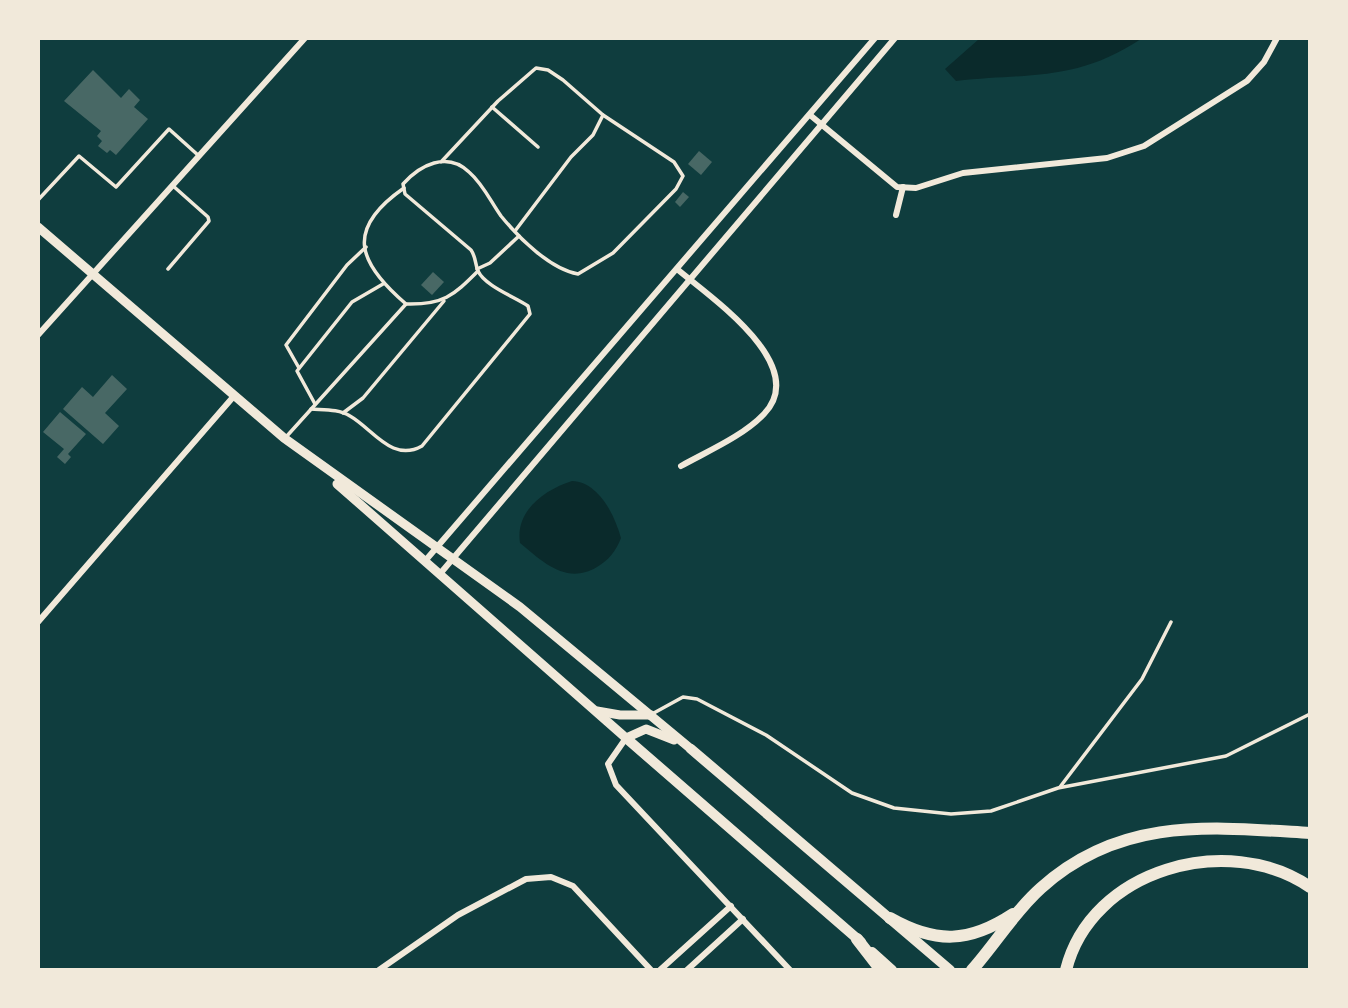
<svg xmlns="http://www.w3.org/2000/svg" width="1348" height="1008" font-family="'Public Sans',sans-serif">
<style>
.water{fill:#0a2a2b}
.building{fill:#486865}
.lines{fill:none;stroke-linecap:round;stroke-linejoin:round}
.service{stroke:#f1e9da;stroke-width:3.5}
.minor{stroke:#f1e9da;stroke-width:6}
.secondary{stroke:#f1e9da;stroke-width:9}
.primary{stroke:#f1e9da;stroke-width:10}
.motorway{stroke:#f1e9da;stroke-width:12}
</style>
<rect width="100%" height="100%" fill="#0f3d3e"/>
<g class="water">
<path d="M979,39v-1l162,1c-65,43 -113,34 -185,42l-11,-12z"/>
<path d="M572,481c26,1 42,32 49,57 -5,13 -12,22 -24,29 -30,18 -53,-4 -77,-24 -5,-32 24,-53 52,-62z"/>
</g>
<g class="building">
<path d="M93,70l28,28 8,-9 11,11 -6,7 14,12 -32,36 -6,-5 -3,3 -9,-7 4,-5 -5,-5 4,-5 -37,-30z"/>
<path d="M699,151l13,11 -11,13 -13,-11z"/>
<path d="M683,192l6,5 -9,10 -5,-5z"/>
<path d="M433,272l11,10 -12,13 -11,-10z"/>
<path d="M112,375l15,14 -22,24 14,13 -16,18 -40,-35 19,-22 11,10z"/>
<path d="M60,412l26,22 -18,20 3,3 -6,7 -8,-7 7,-8 -21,-17z"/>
</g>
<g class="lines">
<g class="service">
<path d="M492,107l46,40"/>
<path d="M404,188c-59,41 -47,74 2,116 37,1 47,-8 72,-33"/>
<path d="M38,200l41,-44 37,31 53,-58 30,27"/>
<path d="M515,231l56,-74 22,-22 10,-20"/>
<path d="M168,269l41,-48 -1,-4 -36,-32"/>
<path d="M477,269l13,-6 29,-27"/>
<path d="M299,368l-13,-23 61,-80 19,-18"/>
<path d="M315,404l-18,-33 55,-69 31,-18"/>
<path d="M311,409c13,1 28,0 39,7 23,13 42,47 72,30l108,-132 -2,-8c-13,-9 -43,-20 -50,-35 -3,-7 -2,-14 -7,-21l-66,-56 -2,-10c17,-19 44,-33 66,-12 14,12 22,30 32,44 18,22 49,53 77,58l35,-21 63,-64 7,-13 -9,-14 -71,-47 -40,-35 -15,-10 -12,-2 -38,33 -57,61"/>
<path d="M343,413l20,-15 81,-97"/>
<path d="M286,437l120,-133"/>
<path d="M652,714l31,-17 14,2 69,36 86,58 42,15 57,6 40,-3 67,-23 168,-32 84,-42"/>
<path d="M1060,787l82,-108 29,-57"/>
</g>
<g class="minor">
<path d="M810,115l87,72 19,1 47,-15 144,-15 37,-12 103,-65 17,-19 13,-24"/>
<path d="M896,215l7,-28"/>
<path d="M677,269c33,28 134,96 87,145 -21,22 -56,37 -83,52"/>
<path d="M38,335l267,-297"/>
<path d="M425,561l450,-523"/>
<path d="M439,575l456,-537"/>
<path d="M38,622l196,-226"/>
<path d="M626,738l-18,26 8,21 174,185"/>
<path d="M379,970l79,-55 68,-36 25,-2 22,9 78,84"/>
<path d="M660,970l71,-64"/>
<path d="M687,970l56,-51"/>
</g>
<g class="secondary">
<path d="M38,227l246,211 236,169 171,142"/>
<path d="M337,484l289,254 20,-9 28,11"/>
<path d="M597,711l23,4h31"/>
</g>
<g class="primary">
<path d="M626,738l235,204"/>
<path d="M691,749l259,221"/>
<path d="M872,952l20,18"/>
</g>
<g class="motorway">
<path d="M890,918c46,26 79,25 123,-4"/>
<path d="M857,939l24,31"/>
<path d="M972,970c24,-27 43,-59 69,-82 80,-72 170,-61 269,-55"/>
<path d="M1066,970c25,-101 162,-139 244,-83"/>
</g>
</g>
<rect width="1348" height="1008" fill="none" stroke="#f1e9da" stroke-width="80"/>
</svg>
